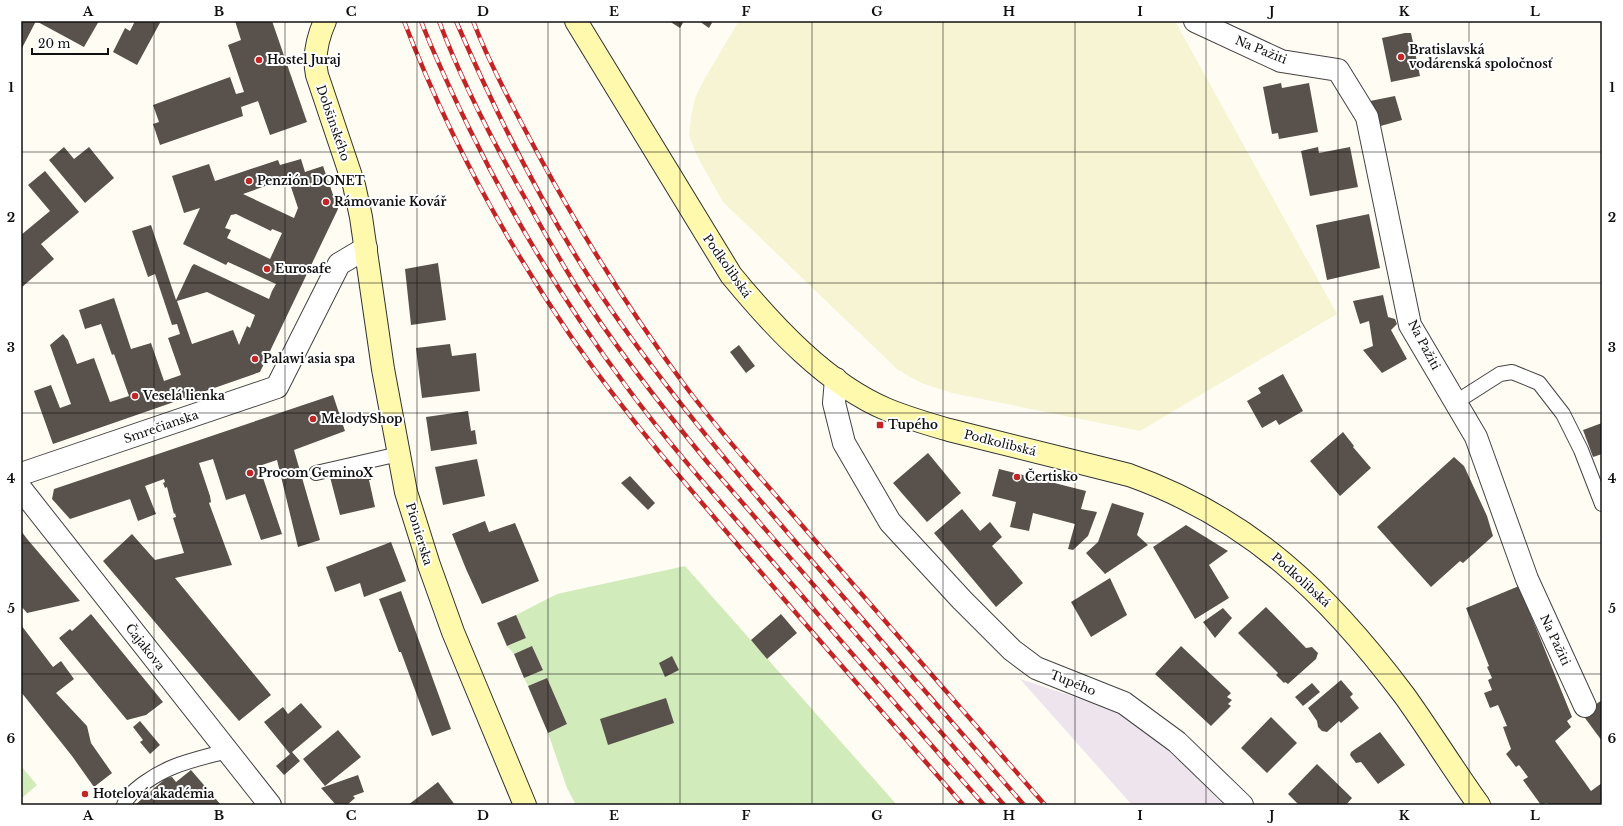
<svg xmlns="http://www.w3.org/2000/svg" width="1623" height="826" font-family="'Libre Baskerville',serif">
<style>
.industrial{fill:#ede4ee}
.farmland{fill:#f6f4d2}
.green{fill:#d2ebbb}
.building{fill:#59514c;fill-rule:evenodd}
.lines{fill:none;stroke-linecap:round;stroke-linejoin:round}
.lane-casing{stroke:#434343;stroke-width:16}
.street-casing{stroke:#434343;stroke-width:24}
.secondary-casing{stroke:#323232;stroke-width:24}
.lane{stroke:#fff;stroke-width:14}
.street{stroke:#fff;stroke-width:22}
.secondary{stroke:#fff9ae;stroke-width:22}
.rail-casing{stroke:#c32425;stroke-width:4.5}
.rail{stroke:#fff;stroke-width:3;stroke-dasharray:9;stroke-linecap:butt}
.grid{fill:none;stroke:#101010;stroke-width:1;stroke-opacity:0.55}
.poi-dot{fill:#c32425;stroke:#fff;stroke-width:1.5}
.labels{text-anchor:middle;stroke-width:4;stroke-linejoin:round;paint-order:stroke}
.street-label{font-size:12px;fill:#101010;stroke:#fff}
.poi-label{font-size:12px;font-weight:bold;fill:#101010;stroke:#fff;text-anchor:start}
.neatline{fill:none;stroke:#101010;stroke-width:1.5}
.grid-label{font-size:13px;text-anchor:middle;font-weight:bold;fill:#101010}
</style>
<rect width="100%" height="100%" fill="#fffdf3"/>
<path class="industrial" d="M1020,679l86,28 31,14 28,24 59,60h-92z"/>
<path class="farmland" d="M739,21h436l162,293 -197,117 -188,-38 -31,-10 -23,-13 -175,-168 -26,-46 -8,-21 2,-18 4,-19 10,-20z"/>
<g class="green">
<path d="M685,566l212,239h-321l-9,-17 -19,-55 19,-9 -20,-46 -19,8 -4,-8 19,-9 -11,-23 -18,8 -7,-8 19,-8 -10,-23 41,-21z"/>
<path d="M21,766l16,19 -16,14z"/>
</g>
<g class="building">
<path d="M21,21h78l-15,26 -48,-26 -15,29z"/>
<path d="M135,21h26l-24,44 -24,-13 12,-24 5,3z"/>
<path d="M235,21h37l35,101 -37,13 -12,-34 -17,6 2,9 -83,29 -7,-21 6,-2 -6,-17 77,-28 6,17 8,-2 -16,-47 13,-5z"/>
<path d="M669,21h15l-4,7z"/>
<path d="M699,21h14l-4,7z"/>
<path d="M1405,33h6l9,43 -29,6 -9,-44z"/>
<path d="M1281,83l1,5 27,-5 9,49 -39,7 -1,-6 -6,1 -9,-47z"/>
<path d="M1395,96l7,24 -25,7 -7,-26z"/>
<path d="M64,147l10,12 15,-12 25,31 -29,25 -36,-43z"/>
<path d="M1318,147l1,6 31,-6 8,40 -48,9 -9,-45z"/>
<path d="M301,159l4,13 18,-6 15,43 -78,163 -207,72 -19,-53 17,-6 9,23 11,-4 -21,-59 13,-11 5,6 9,24 17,-6 16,44 19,-6 -15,-42 -2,1 -11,-31 -16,5 -6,-19 35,-12 17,51 20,-6 13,38 17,-6 -13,-37 12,-4 -3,-10 -5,1 -17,-51 -7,3 -16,-46 19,-6 25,75 16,-34 2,-2 75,35 3,-8 4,-7 -48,-22 -2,3 -43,-21 17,-36 -16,5 -12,-37 37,-12 6,17 63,-21 2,5zM288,178l10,30 -4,10 -51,-24zM236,214l35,17 1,-2 10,4 -12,26 -43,-21 4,-8 -6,-2 6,-13zM207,292l48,23 -5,13 -3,-2 -8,19 -6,-15 -41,14 -15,-43z"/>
<path d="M45,171l34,41 -38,32 13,15 -33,29v-53l29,-24 -22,-26z"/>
<path d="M1369,214l11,54 -53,12 -11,-55z"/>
<path d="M438,263l8,57 -35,5 -6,-56z"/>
<path d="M1383,295l5,22 7,2 2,5 -6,6 16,29 -25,14 -19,-23 10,-4 -4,-25 -9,3 -7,-23z"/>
<path d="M450,344l2,12 24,-3 4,38 -58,7 -6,-50z"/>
<path d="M739,345l16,21 -9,7 -16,-21z"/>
<path d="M1283,374l20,37 -24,14 -3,-5 -14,8 -15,-27 14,-8 -3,-5z"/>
<path d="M333,395l12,36 -51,19 26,90 -22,7 -21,-87 -18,6 23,68 -21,6 -16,-46 -19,6 -13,-41 -14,4 11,33 1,6 -2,1 23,62 -57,13 96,117 -32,26 -136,-160 29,-27 23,26 29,-7 -11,-35 3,-1 -1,-4 -1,1 -7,-27 -2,1 -2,-5 2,-1 -1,-3 -19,7 11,28 -18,7 -8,-22 -60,20 -18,-20 2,-10z"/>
<path d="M468,411l3,20 4,-1 2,14 -46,7 -5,-34z"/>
<path d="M1602,423v31l-9,3 -10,-27z"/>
<path d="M1343,432l11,14 -1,1 18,21 -31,28 -30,-35z"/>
<path d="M928,453l33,40 -34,29 -34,-39z"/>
<path d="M1454,457l10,9 23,50 6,20 -30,27 -3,-2 -29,26 -54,-60z"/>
<path d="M477,459l8,37 -42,9 -8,-38z"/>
<path d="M368,468l3,12h-2l6,27 -35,8 -10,-38z"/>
<path d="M999,469l87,22 -5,18 16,3 -9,24 -15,14 -5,-1 7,-25 -42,-11 -4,18 -19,-4 6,-25 -24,-6z"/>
<path d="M630,476l25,27 -7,7 -27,-27z"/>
<path d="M1112,503l32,10 -7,22 11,10 -43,29 -19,-21 12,-11z"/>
<path d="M962,509l18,22 10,-9 12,15 -10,9 31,37 -27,24 -62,-74z"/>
<path d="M485,521l4,11 26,-9 24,58 -57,23 -16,-35 -14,-35z"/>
<path d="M1186,525l42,26 -19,14 20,33 -34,21 -42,-72z"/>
<path d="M21,531l7,9 52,61 -53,12 -6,-7z"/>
<path d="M391,542l15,39 -42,16 -4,-14 -25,9 -9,-25z"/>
<path d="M1110,578l17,37 -36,22 -20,-35z"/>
<path d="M1519,586l53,131 -5,4 4,6 -16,14 36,50 11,-8v22h-53l-2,-2 -6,2 -18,-25 5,-3 -9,-12 -3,2 -10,-13 5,-5 -8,-22 4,-1 -9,-21 -8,3 -6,-15 8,-3 -4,-10 4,-2 -5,-11 2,-1 -23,-58z"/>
<path d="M401,591l50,138 -19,7 -31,-84h-2l-20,-53z"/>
<path d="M1266,607l40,41 6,-1 6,6 -2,6 -28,25 -3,-2 -1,1 -8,-8 2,-2 -40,-40z"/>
<path d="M1223,608l9,10 -17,20 -12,-16z"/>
<path d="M91,614l72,88 -17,13 -19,5 -68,-82 11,-9 2,2z"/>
<path d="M781,614l16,19 -30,26 -16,-19z"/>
<path d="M516,615l10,23 -19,8 -10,-23z"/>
<path d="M21,625l32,42 8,-6 13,18 -18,14 31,33 4,17 21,30 -18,14 -22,-31 -51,-64z"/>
<path d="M532,646l11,24 -19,8 -10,-24z"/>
<path d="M1181,646l50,47 -4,4 5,3 -4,4 3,2 -20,20 -56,-52z"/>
<path d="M672,656l7,14 -14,7 -6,-14z"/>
<path d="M547,678l20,46 -19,9 -20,-47z"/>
<path d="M1341,680l12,14 -3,3 9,11 -18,15 -2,-2 -12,11 -5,-1 -4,-4 -1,-6 -9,-13z"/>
<path d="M1312,683l8,9 -17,14 -8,-9z"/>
<path d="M666,698l8,25 -66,22 -8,-26z"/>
<path d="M1602,700v41l-20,-27z"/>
<path d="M301,703l21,24 -30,25 8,9 -16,14 -8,-9 14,-12 -26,-32 19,-15 5,7z"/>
<path d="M1271,717l26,26 -30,30 -26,-25z"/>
<path d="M140,721l20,24 -10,9 -10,-12 3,-2 -10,-13z"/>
<path d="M338,730l23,27 -36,29 -22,-27z"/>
<path d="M1380,732l25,33 -27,19 -17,-22 -5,1 -6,-8 1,-3z"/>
<path d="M1317,764l35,34 -6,7h-47l-11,-11z"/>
<path d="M191,770l30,35h-86l31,-27 6,-1 4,5z"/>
<path d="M358,775l6,17 -11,4 2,2 -8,7h-11l-15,-17z"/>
<path d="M438,782l17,23h-47z"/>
</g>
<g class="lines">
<g class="lane-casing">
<g id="lane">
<path d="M1456,402l44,-28 12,-2 27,11 24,31 18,36 21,54"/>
<path d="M316,473l83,-19"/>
<path d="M124,805c5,-15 34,-32 49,-38 17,-7 36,-11 54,-16"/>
</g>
</g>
<g class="street-casing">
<g id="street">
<path d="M1195,21l86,40 57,9 29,47 43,208 66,112 51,142 58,127"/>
<path d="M836,379l-2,24 10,40 46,79 72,78 50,50 24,18 88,35 53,39 65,63"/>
<path d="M21,474l256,-87 62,-123 27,-16"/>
<path d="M21,489l249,316"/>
</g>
</g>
<g class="secondary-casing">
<g id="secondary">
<path d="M325,21c-8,18 -12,35 -8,54l37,110 7,32 22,152 23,123 23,73 24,67 72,173"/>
<path d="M576,21l155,254c41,50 96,110 157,135 20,8 40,14 61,20l180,45c121,43 199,119 275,220 26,36 49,74 75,110"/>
</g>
</g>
<use href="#lane" class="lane"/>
<use href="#street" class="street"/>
<use href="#secondary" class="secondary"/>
<g class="rail-casing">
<g id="rail">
<path d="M404,21c42,110 99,216 166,314 50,73 109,141 167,209 74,88 151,174 226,261"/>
<path d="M421,21c14,36 31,72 48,107 44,90 97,177 157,258 47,64 101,123 153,183 68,79 136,158 205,236"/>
<path d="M439,21c24,64 56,125 90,184 15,27 31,55 47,81 40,62 85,120 132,177l296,342"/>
<path d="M456,21c38,88 81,175 133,256 63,96 136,183 211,270 74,86 149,172 224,258"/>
<path d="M473,21c18,46 42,90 65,133 44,81 93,159 148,233 21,28 44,55 67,82l292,336"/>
</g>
</g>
<use href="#rail" class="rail"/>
</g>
<path class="grid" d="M154,21v784M285,21v784M417,21v784M548,21v784M680,21v784M812,21v784M943,21v784M1075,21v784M1206,21v784M1338,21v784M1469,21v784M21,152h1581M21,283h1581M21,413h1581M21,543h1581M21,674h1581"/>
<g class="poi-dot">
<circle cx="1401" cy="57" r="4"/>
<circle cx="259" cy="60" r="4"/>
<circle cx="249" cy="181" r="4"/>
<circle cx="326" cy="202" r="4"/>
<circle cx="267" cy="269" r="4"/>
<circle cx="255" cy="359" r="4"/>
<circle cx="135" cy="396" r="4"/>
<circle cx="313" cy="419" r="4"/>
<rect x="876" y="421" width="8" height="8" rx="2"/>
<circle cx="250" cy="473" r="4"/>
<circle cx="1017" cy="477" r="4"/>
<circle cx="85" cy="794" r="4"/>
</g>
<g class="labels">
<g class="street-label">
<text transform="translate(1261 50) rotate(22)" y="4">Na Pažiti</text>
<text transform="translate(333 123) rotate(71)" y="4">Dobšinského</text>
<text transform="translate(727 266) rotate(55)" y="4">Podkolibská</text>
<text transform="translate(1424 345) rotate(62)" y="4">Na Pažiti</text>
<text transform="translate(161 427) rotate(-19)" y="4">Smrečianska</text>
<text transform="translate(1000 443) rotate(14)" y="4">Podkolibská</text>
<text transform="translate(419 534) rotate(73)" y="4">Pionierska</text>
<text transform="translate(1301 580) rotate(42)" y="4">Podkolibská</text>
<text transform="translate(1555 640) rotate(65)" y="4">Na Pažiti</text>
<text transform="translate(145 647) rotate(52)" y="4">Čajakova</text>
<text transform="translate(1073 683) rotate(22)" y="4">Tupého</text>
</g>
<g class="poi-label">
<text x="1409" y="54">Bratislavská<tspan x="1409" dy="14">vodárenská spoločnosť</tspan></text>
<text x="267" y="64">Hostel Juraj</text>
<text x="257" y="185">Penzión DONET</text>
<text x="334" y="206">Rámovanie Kovář</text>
<text x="275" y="273">Eurosafe</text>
<text x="263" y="363">Palawi asia spa</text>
<text x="143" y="400">Veselá lienka</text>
<text x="321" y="423">MelodyShop</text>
<text x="888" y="429">Tupého</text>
<text x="258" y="477">Procom GeminoX</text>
<text x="1025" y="481">Čertisko</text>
<text x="93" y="798">Hotelová akadémia</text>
</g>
</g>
<rect width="1623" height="826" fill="none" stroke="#ffffff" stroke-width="44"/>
<path d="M32 48v6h76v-6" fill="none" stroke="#101010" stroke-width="2"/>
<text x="38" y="48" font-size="12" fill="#101010" stroke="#ffffff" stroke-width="3" paint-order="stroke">20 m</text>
<rect x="22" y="22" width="1579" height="782" class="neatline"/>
<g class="grid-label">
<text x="88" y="16">A</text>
<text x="219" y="16">B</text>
<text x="351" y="16">C</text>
<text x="483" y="16">D</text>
<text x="614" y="16">E</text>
<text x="746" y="16">F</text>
<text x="877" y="16">G</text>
<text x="1009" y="16">H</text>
<text x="1140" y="16">I</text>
<text x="1272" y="16">J</text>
<text x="1404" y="16">K</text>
<text x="1535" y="16">L</text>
<text x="11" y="92">1</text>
<text x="1612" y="92">1</text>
<text x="11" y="222">2</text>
<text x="1612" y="222">2</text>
<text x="11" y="352">3</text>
<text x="1612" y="352">3</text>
<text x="11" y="483">4</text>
<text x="1612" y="483">4</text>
<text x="11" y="613">5</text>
<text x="1612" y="613">5</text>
<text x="11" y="743">6</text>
<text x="1612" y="743">6</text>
<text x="88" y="820">A</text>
<text x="219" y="820">B</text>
<text x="351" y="820">C</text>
<text x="483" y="820">D</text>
<text x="614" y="820">E</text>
<text x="746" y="820">F</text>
<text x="877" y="820">G</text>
<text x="1009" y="820">H</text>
<text x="1140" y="820">I</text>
<text x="1272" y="820">J</text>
<text x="1404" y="820">K</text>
<text x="1535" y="820">L</text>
</g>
</svg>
